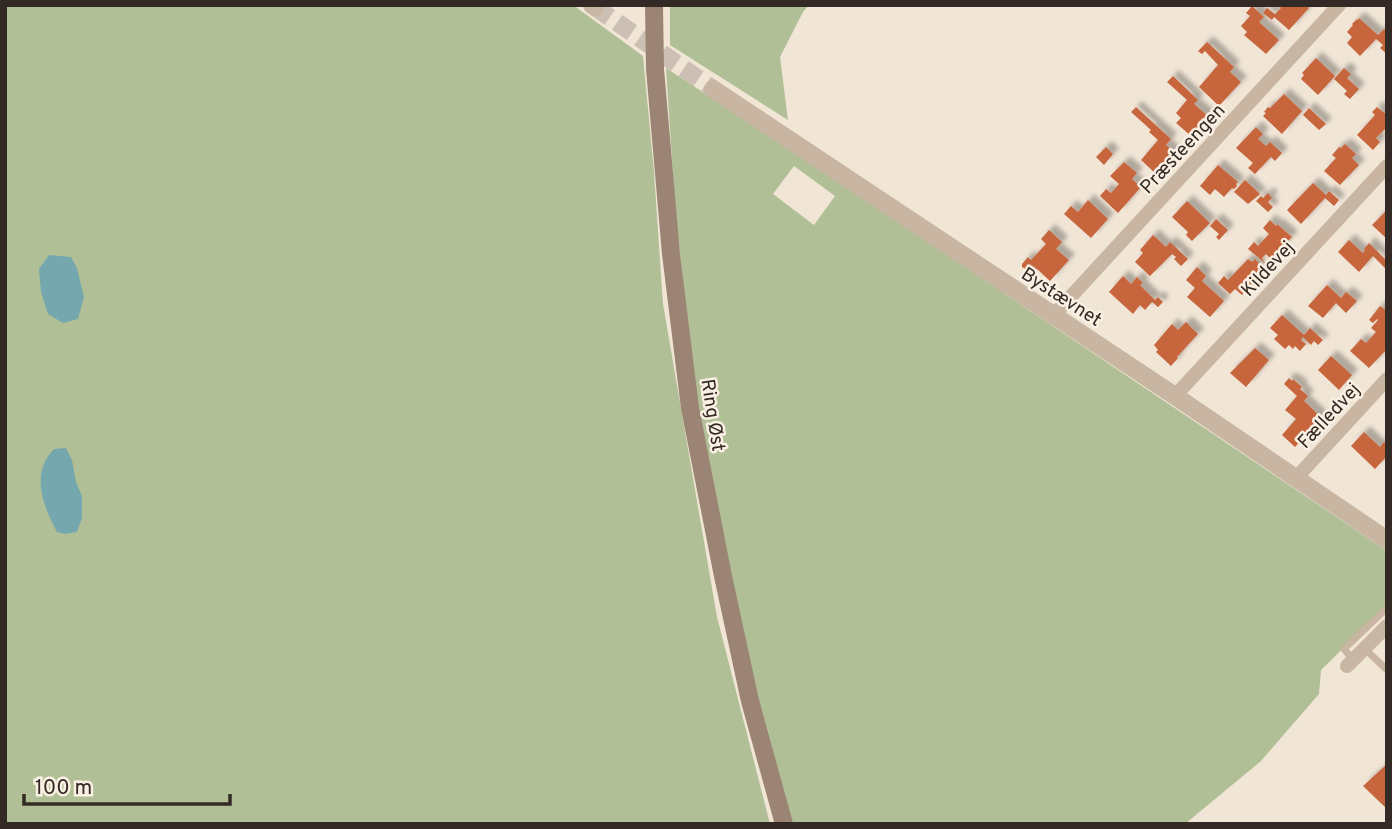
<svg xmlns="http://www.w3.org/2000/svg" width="1392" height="829" font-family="Overpass,sans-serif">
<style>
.green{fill:#b0bf96;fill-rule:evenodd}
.water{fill:#75a8ae}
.building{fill:#c7653e;filter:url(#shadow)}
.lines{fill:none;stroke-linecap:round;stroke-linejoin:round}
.tertiary-tunnel{stroke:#cbc0b3;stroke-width:18;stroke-dasharray:18 9;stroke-linecap:butt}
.service{stroke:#c8b5a2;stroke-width:7}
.minor{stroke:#c8b5a2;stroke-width:14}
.tertiary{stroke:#c8b5a2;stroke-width:18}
.secondary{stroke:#9c8474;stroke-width:18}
.labels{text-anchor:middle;stroke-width:5;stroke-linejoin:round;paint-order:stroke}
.street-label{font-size:19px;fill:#332a25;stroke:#f9efe2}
</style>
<defs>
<filter id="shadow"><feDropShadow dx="6" dy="-6" stdDeviation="2" flood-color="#0004"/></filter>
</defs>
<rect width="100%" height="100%" fill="#f1e5d6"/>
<g class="green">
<path d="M5,5h568l70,51 11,116 9,132 54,313 53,207h-765z"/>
<path d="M670,5h139l-6,7 -23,45 8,63 -118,-75z"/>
<path d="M666,68l136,89 585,394v54l-66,65 -2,24 -58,67 -76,63h-392l-37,-125 -60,-291 -21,-202zM794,166l41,30 -21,29 -41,-31z"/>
</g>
<g class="water">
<path d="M49,255l22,2 6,11 7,29 -6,22 -15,4 -15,-9 -7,-22 -2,-23z"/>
<path d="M66,448l6,12 4,22 6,14v22l-5,14 -12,2 -8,-2c-14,-26 -27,-59 -3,-83z"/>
</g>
<g class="building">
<path d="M1278,5h28l3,3 -20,22 -15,-13 -2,3 -9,-7 4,-5 8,6 6,-6z"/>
<path d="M1252,6l12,11 -5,5 20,18 -13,14 -22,-19 3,-3 -6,-6 9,-10 -4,-3z"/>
<path d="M1359,18l19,17 6,-6 3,3v22l-7,-6 3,-3 -7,-6 -16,17 -13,-13 5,-6 -5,-5 6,-7 -1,-1 5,-5 1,1z"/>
<path d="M1207,42l27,25 -4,5 11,10 -22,24 -20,-19 19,-22 -13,-14 -3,3 -4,-3z"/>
<path d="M1316,58l19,18 -17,19 -17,-16 3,-4 -2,-2z"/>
<path d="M1344,68l7,6 -4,4 12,11 -9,10 -6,-5 3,-3 -13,-12z"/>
<path d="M1173,76l25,24 -4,4 15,13 -18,19 -15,-13 5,-5 -5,-5 11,-13 -20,-18z"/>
<path d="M1284,94l18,17 -20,23 -19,-18 3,-3 -2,-1 4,-5 2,1z"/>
<path d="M1136,107l35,32 -5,6 9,8 -19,21 -15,-14 17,-20 -9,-8 2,-2 -20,-18z"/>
<path d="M1377,107l10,8v12l-11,11 4,4 -7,8 -16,-15 18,-20 -3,-3z"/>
<path d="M1309,108l17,16 -7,6 -16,-15z"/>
<path d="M1256,127l7,7 -5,5 8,7 4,-4 12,11 -7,8 -4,-4 -16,17 -7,-6 5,-5 -17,-15z"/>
<path d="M1345,144l11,10 -4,4 7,7 -19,20 -16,-14 12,-13 -4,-3 7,-8 2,1z"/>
<path d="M1106,147l7,7 -9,11 -8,-8z"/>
<path d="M1124,162l13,11 -5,6 9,8 -23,26 -18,-17 6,-7 5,4 8,-9 -9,-8z"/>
<path d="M1218,165l20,17 -2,2 1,2 -3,3 -2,-1 -8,9 -9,-8 -5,6 -10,-9z"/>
<path d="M1245,180l15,14 -12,10 -14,-12z"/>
<path d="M1313,183l13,12 3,-4 10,9 -5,6 -9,-8 -24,26 -14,-14z"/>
<path d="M1268,193l4,5 -4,4 5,5 -5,5 -12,-11 5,-5 2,2z"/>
<path d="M1088,200l20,19 -17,19 -27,-24 7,-8 7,6z"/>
<path d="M1187,201l23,22 -18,18 -6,-6 2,-3 -16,-15z"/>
<path d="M1387,210v29l-15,-14z"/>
<path d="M1216,219l12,11 -9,10 -3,-3 3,-3 -9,-8z"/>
<path d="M1270,220l6,6 1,-2 15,13 -21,22 -5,-5 -4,4 3,5 -17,-14 6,-7 4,4 11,-12 -6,-6z"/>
<path d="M1049,230l13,12 -6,7 13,11 -19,21 -13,-12 -4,5 -11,-7v-3l6,-7 3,3 15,-16 -5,-5z"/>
<path d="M1153,235l13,12 4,-5 18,17 -7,7 -7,-7 2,-2 -4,-3 -22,22 -15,-14 8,-9 -3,-3z"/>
<path d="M1349,240l14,13 2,-3 -1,-1 5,-6 18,18v5l-2,2 -12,-12 -14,16 -21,-20z"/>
<path d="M1248,259l4,3 3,-3 5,5 -3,3 5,5 -20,23 -7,-6 -5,5 -12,-11 6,-7 4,4z"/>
<path d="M1197,267l9,9 -4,5 22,20 -14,16 -23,-20 8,-9 -9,-8z"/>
<path d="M1123,276l8,8 6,-7 6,6 -3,2 15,15 3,-3 5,5 -5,5 -6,-5 -7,8 -5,-5 -7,9 -24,-22z"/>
<path d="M1327,285l14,13 5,-6 11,9 -11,12 -10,-10 -13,15 -15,-12z"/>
<path d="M1380,306l7,5v38l-18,19 -19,-17 11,-12 5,4 10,-11 -5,-4 7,-8 -1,-1 -4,4 -4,-3z"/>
<path d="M1282,315l22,20 6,-7 13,12 -5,5 -4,-4 -3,4 -8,-8 -2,3 5,4 -6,7 -5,-5 -2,3 -4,-4 -4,4 -11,-10 4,-4 -8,-7z"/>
<path d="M1186,322l12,12 -21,23 1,1 -7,8 -15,-14 2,-2 -4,-5 18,-21 6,6z"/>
<path d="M1255,348l14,12 -23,27 -16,-14z"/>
<path d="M1331,356l21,19 -13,15 -21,-20z"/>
<path d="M1289,378l3,3 1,-2 9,8 -2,2 8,7 -4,5 18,17 -27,29 -13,-12 14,-16 -11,-9 12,-14 -13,-12z"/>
<path d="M1364,432l16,15 4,-5 3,3v11l-12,13 -24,-23z"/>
<path d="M1387,764v45l-24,-23z"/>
</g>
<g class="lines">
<path class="tertiary-tunnel" d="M595,7l118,82"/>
<g class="service">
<path d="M1365,649l22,21"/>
<path d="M1353,660l-9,-11 43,-41"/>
</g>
<g class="minor">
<path d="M1053,316l286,-311"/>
<path d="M1175,396l212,-230"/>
<path d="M1297,477l90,-98"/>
<path d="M1347,666l40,-40"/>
</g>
<g class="tertiary">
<path d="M592,5l3,2"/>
<path d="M713,89l462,307 212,144"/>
</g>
<path class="secondary" d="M654,5l1,64 16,185 19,154 33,168 27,125 34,123"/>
</g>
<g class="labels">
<g class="street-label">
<text transform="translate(1182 148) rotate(-47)" y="7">Præsteengen</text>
<text transform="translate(1267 268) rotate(-47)" y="7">Kildevej</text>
<text transform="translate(1062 296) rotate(33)" y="7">Bystævnet</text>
<text transform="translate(714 415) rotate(81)" y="7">Ring Øst</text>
<text transform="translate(1328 415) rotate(-47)" y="7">Fælledvej</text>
</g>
</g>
<rect width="1392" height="829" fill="none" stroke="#332a25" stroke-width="14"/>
<path d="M24 794v10h206v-10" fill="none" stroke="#332a25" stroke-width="3.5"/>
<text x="35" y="794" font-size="21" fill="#332a25" stroke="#f9efe2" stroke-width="5" paint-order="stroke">100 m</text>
</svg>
